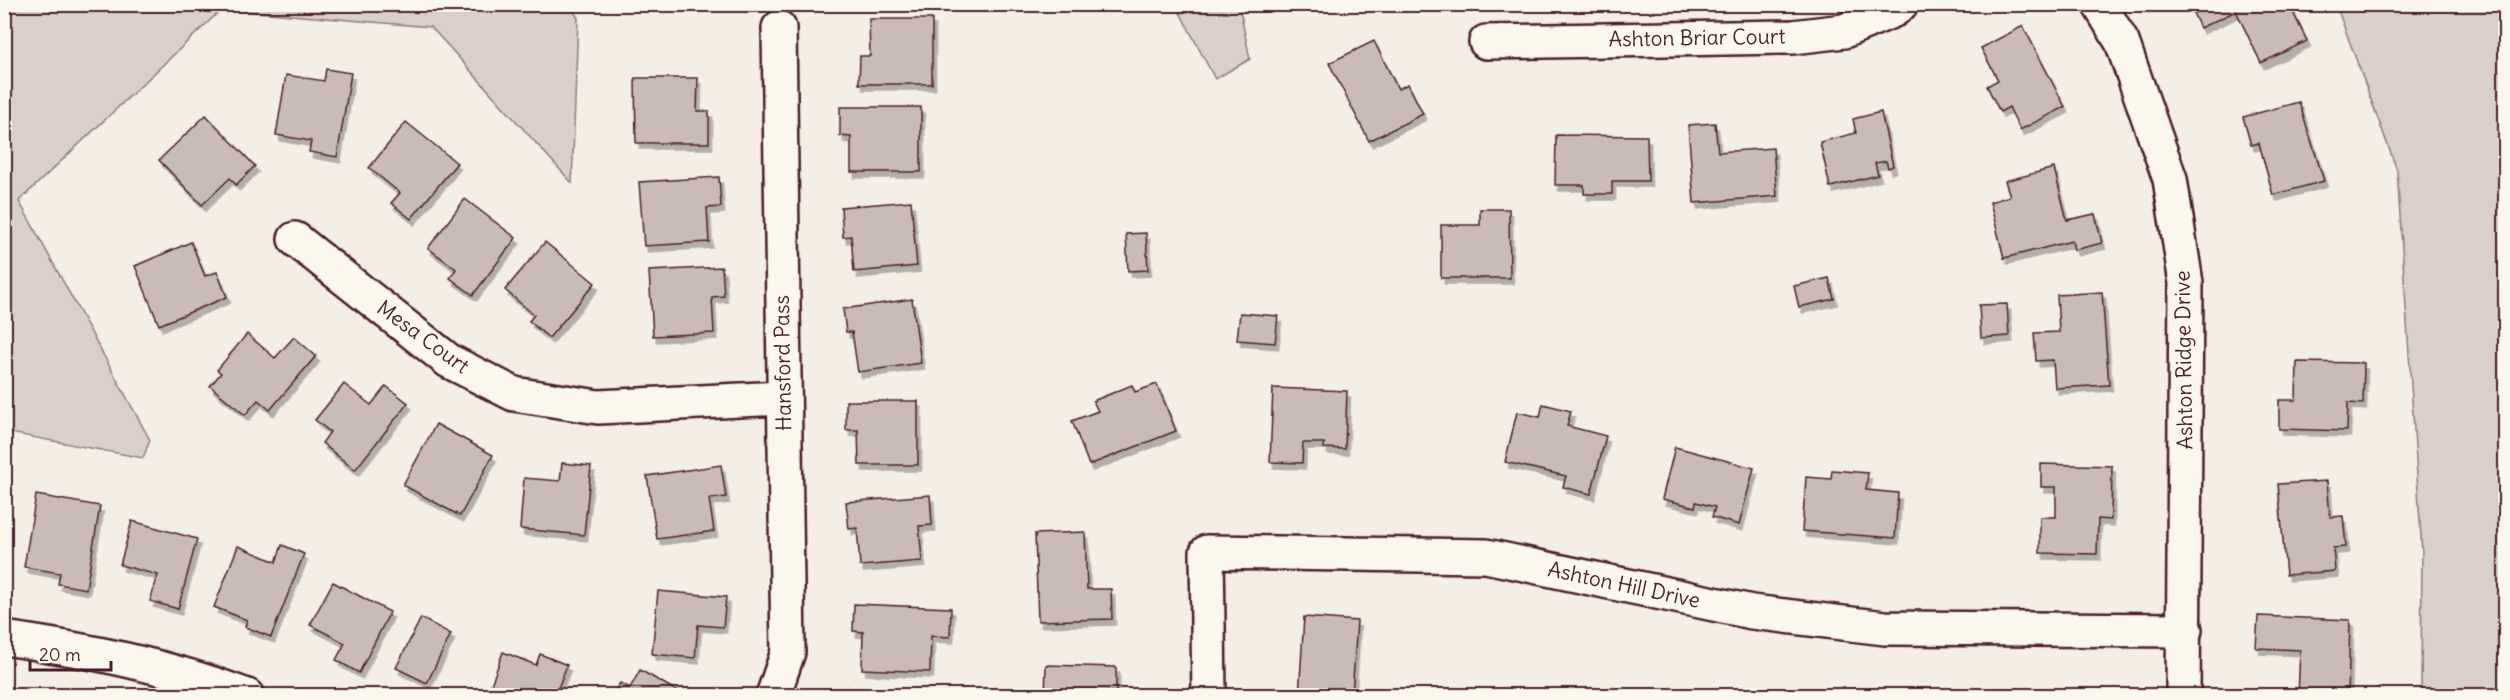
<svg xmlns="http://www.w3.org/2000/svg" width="2510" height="700" font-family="Delius,sans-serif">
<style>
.green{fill:#dbd0c9;stroke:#92787a;stroke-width:1.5}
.building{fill:#cabbb6;stroke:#4a1f2b;stroke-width:1.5;filter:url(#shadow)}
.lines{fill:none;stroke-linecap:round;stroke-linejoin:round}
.minor-casing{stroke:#4a1f2b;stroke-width:38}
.minor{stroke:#fbf7ec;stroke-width:33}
.labels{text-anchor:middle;stroke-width:5;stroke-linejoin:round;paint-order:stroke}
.street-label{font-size:21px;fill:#4a1f2b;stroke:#fbf7ec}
</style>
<defs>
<filter id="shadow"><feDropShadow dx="3.5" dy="6" stdDeviation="0" flood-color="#0004"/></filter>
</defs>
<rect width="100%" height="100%" fill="#f4eee4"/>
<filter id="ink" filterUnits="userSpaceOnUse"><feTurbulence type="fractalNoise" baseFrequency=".0167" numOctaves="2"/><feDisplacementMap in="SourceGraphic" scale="12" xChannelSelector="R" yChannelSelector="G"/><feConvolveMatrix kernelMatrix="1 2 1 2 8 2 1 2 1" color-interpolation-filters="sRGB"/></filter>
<g filter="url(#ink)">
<g class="green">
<path d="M4,5h566l8,13 -6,165 -141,-156 -209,-18 -203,192 131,239 -7,18 -138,-26z"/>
<path d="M1176,5h63l11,54 -35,20z"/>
<path d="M2336,5h169v690h-84l1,-143 -25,-382z"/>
</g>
<g class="building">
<path d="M2189,4h100l18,37 -46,22 -25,-52 -36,17z"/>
<path d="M869,19h63v65h-73l1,-28h10z"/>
<path d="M2023,26l42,81 -45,23 -11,-23 -9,5 -13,-26 11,-6 -17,-32z"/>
<path d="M1374,41l24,48 10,-5 15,30 -54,27 -40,-78z"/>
<path d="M326,69l25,4 -14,84 -28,-5 2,-11 -35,-6 10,-60 38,6z"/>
<path d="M635,78h63l-1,33h12v32h-73z"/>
<path d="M2299,102l25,79 -51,14 -14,-52 -8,2 -8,-28z"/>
<path d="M840,107h81v65h-70v-35l-11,-1z"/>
<path d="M1881,112l12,54 -5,2 -2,-7 -11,2 3,12 -48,12 -10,-45 36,-9 -3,-14z"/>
<path d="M206,115l49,51 -19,19 -6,-7 -28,27 -43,-45z"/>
<path d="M406,122l51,41 -46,56 -20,-16 9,-10 -31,-25z"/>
<path d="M1715,123l3,29 55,-4 4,48 -83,7 -6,-78z"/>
<path d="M1556,135l91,1 1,45h-36v13h-28v-9h-29z"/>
<path d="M2054,168l13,52 28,-6 7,29 -28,7 -2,-9 -68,17 -14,-56 20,-6 -5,-15z"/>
<path d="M719,177l2,30 -14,1 2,34 -65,4 -5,-64z"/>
<path d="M465,199l51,39 -43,57 -23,-17 6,-9 -28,-21z"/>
<path d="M911,201l6,65 -63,6 -3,-36 -8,1 -2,-30z"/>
<path d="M1480,209h29l1,69h-69v-53h39z"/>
<path d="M1146,233l2,37 -20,1 -2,-37z"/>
<path d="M191,242l14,34 12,-4 10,25 -68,28 -24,-59z"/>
<path d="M545,242l50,41 -46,55 -20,-17 5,-6 -29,-25z"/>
<path d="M722,267l2,29 -12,1 2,36 -61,3 -4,-65z"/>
<path d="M1829,278l5,21 -35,8 -5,-21z"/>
<path d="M2102,292l7,93 -54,3 -2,-28 -17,1 -2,-28 25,-1 -2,-37z"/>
<path d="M912,299l9,64 -63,9 -6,-40h-6l-3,-23z"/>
<path d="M2007,304l2,32 -28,2 -2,-33z"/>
<path d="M1240,313l38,3 -3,27 -38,-3z"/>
<path d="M247,334l28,24 19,-21 22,19 -46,54 -12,-10 -13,15 -35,-29 11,-13 -4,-3z"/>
<path d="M2297,362l67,1 -1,41 -15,-1 -1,28 -68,-2v-29h17z"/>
<path d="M344,384l27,21 15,-19 22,17 -53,67 -33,-27 8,-11 -15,-12z"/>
<path d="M1157,384l19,47 -87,34 -17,-44 26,-10 -5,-10 39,-16 3,7z"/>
<path d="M1273,388l74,3 -2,58 -21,-1v-5h-21l-1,20 -32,-1z"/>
<path d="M846,401h72v64h-59l-1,-35h-12z"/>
<path d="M1543,404l28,7 -4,15 39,10 -15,58 -28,-7 3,-11 -61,-14 12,-50 23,5z"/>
<path d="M436,424l57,31 -33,61 -57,-31z"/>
<path d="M1675,447l79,21 -15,57 -27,-8 3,-10 -19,-5 -1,5 -33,-8z"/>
<path d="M562,463l29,3 -7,69 -64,-6 4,-51 36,3z"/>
<path d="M2041,464l71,2 -1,54 -13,-1 -1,35 -57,-1v-36h16v-30h-15z"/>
<path d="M721,465l5,32 -17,2 5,32 -57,8 -10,-63z"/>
<path d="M1832,470l36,3 -2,17 32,3 -3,45 -93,-7 4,-54 25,2z"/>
<path d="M2327,481l3,36 13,-1 3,31 -13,1 2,23 -49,4 -8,-91z"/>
<path d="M36,495l64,11 -14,83 -28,-5 2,-11 -36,-6z"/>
<path d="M930,495l2,30 -13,1 3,35 -62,5 -3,-38 -8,1 -3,-27z"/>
<path d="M132,521l65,18 -19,70 -28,-8 8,-26 -38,-10z"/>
<path d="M1085,532l2,57h24l1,30 -74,2 -3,-87z"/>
<path d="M282,545l22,9 -33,83 -26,-10 2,-7 -33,-13 24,-61 38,16z"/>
<path d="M333,582l57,30 -31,61 -23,-13 9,-17 -35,-18z"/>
<path d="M658,591l68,6 -3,30 -25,-2 -3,33 -43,-4z"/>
<path d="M854,604l97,4 -1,29 -19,-1 -1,36 -68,-3 1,-37 -10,-1z"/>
<path d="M2258,616l92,4 -2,76h-50l2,-46 -44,-2z"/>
<path d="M1304,617l53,4 -5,75h-53z"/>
<path d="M421,618l30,16 -24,49 -31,-15z"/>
<path d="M503,652l33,13 4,-11 27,11 -12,31h-68z"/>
<path d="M1046,665l70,2v25h-8v4h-63z"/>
<path d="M640,670l46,26h-73l7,-13 10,5z"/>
<path d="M846,687l46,9h-47z"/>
</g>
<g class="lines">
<g class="minor-casing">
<g id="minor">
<path d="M2099,4l23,38 48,137 16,104 -3,413"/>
<path d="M1486,42l307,-5 51,-6 50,-21 7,-6"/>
<path d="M295,239l154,122 65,33 84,13 185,-9"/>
<path d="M4,638c83,12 165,28 243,58"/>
<path d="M773,696l15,-44 -9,-624"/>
<path d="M1209,696l-2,-144 279,4 266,56 133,16 300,2"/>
</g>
</g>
<use href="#minor" class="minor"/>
</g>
</g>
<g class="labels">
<g class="street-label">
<text transform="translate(1697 38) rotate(-1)" y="7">Ashton Briar Court</text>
<text transform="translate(423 337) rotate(36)" y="7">Mesa Court</text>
<text transform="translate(2184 360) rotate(-91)" y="7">Ashton Ridge Drive</text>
<text transform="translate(783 363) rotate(-91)" y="7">Hansford Pass</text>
<text transform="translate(1624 585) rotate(12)" y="7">Ashton Hill Drive</text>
</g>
</g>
<rect width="2510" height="700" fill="none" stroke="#fbf7ec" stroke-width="24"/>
<rect x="12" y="12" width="2486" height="676" fill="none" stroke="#4a1f2b" stroke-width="2" filter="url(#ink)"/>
<path d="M30 661v9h81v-9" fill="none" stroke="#4a1f2b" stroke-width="3"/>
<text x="39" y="661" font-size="18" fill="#4a1f2b" stroke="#fbf7ec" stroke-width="4.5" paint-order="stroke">20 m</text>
</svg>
